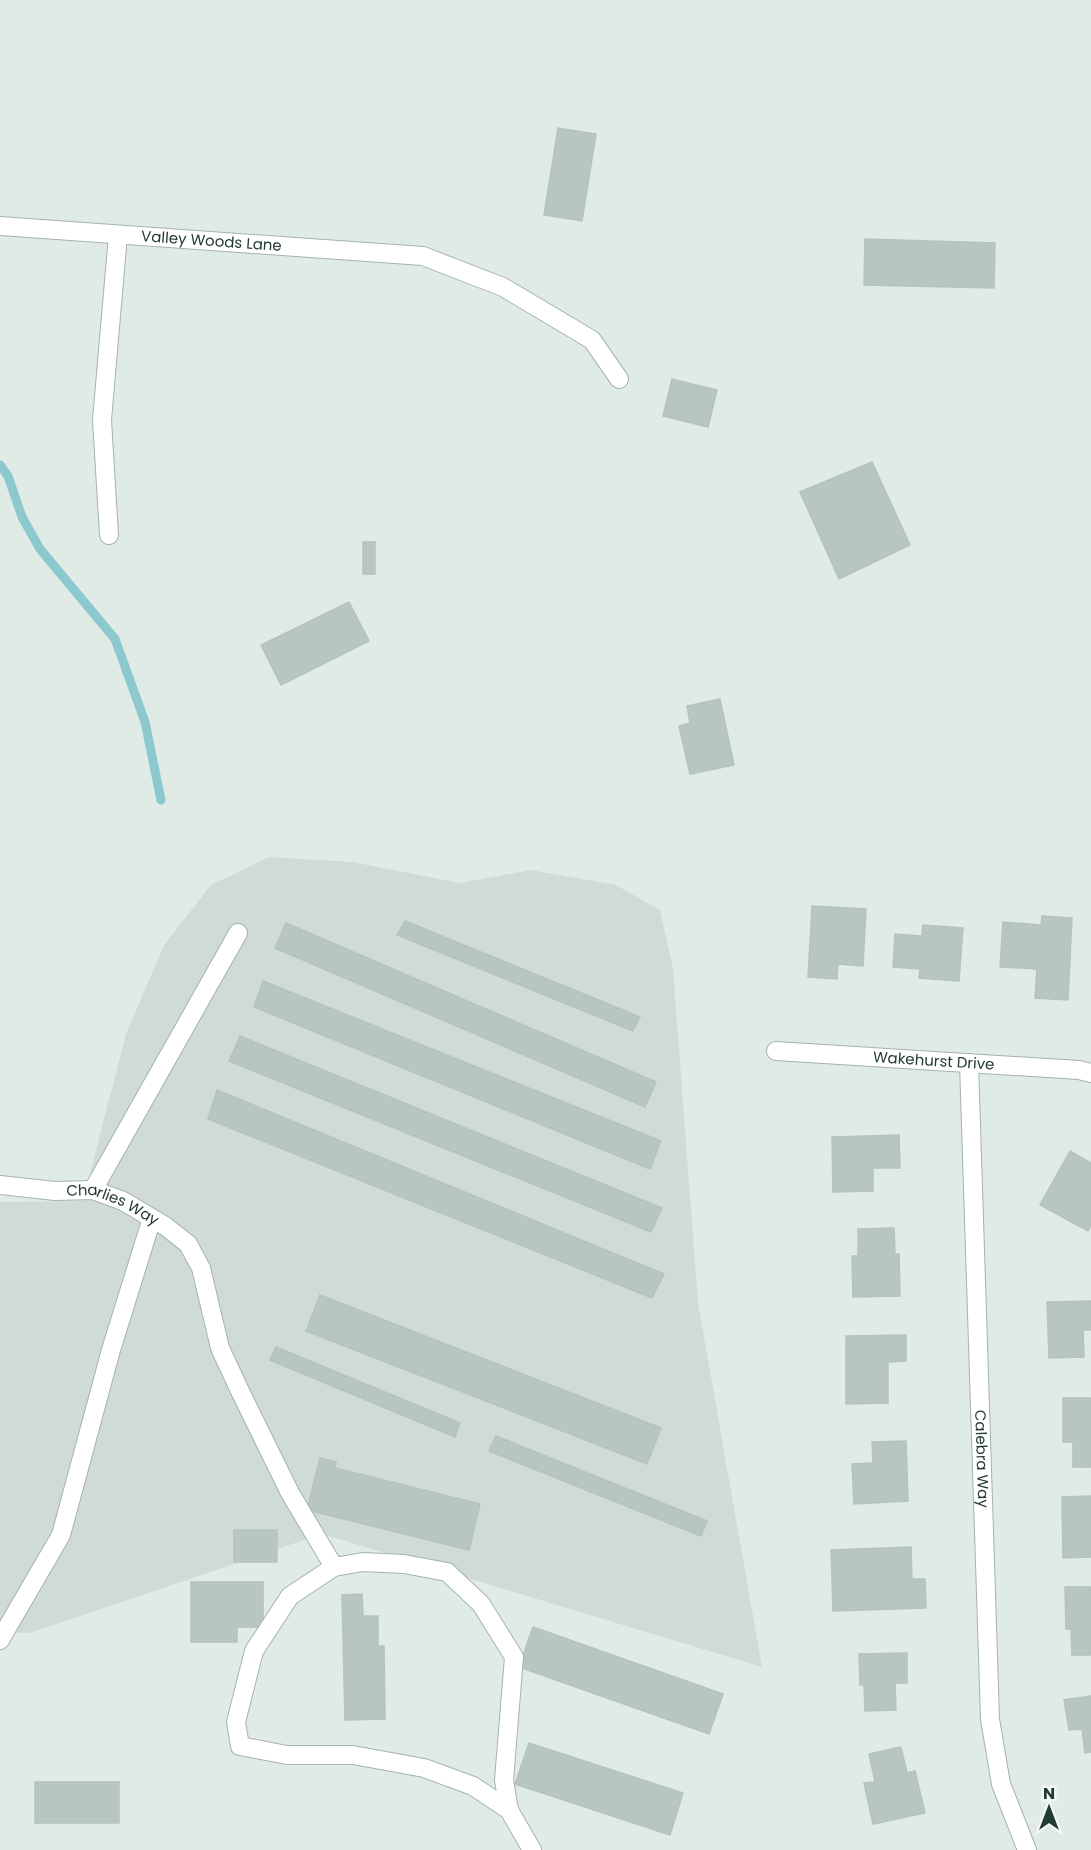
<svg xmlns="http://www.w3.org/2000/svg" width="1091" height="1850" font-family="Poppins,sans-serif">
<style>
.built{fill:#d0dbd5}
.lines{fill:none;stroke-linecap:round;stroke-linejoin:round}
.stream{stroke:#8bc9ce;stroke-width:9}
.building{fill:#b7c6bf;stroke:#b4c4bc;stroke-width:1.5}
.minor-casing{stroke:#a4b3ad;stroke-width:20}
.minor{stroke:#fff;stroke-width:18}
.labels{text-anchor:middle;stroke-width:5;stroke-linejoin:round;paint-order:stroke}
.street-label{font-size:15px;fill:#223b33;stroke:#f2f8f4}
</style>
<rect width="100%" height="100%" fill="#e1ebe6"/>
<path class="built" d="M269,857l83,5 108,21 71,-13 85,15 44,25 13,59 25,334 64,364 -440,-133 -292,99 -30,-1v-430l83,-1 43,-167 38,-89 47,-60z"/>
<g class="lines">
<path class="stream" d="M0,465l8,11 14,41 18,32 75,90 30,83 16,78"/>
</g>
<g class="building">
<path d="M558,128l38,6 -14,87 -38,-6z"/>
<path d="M865,239l130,4 -1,45 -130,-3z"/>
<path d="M672,379l45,11 -9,37 -45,-11z"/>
<path d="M872,462l38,83 -71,34 -39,-87z"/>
<rect x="363" y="542" width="12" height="32"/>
<path d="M349,602l20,39 -88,44 -20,-40z"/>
<path d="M720,699l14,66 -44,9 -11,-48 11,-3 -3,-17z"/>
<path d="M812,906l54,3 -3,57 -25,-2 -1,15 -29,-2z"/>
<path d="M1042,916l30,2 -4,82 -33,-2 2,-29 -37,-2 3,-45 38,3z"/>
<path d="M405,921l235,96 -7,14 -236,-96z"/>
<path d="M286,923l370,159 -11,25 -370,-159z"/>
<path d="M923,925l40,3 -4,53 -40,-3 1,-9 -27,-2 2,-33 27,2z"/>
<path d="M263,981l398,160 -11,28 -396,-162z"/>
<path d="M240,1036l422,172 -11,24 -422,-171z"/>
<path d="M217,1090l447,184 -12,24 -444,-179z"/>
<path d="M899,1135l1,33h-27v23l-40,1 -1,-55z"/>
<path d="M1070,1151l21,12v62l-3,6 -48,-26z"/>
<path d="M894,1228l1,26h4l1,42 -47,1 -1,-41h6v-27z"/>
<path d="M320,1295l341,133 -14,36 -341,-133z"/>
<path d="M1091,1301v29h-8l1,27 -35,1 -2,-56z"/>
<path d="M906,1335v26l-18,1v41l-42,1v-68z"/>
<path d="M276,1347l184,76 -5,14 -185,-77z"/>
<path d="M1063,1398h28v69h-18v-25h-10z"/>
<path d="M496,1436l211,85 -6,15 -212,-85z"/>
<path d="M906,1441l2,60 -54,3 -2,-40 21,-1 -1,-21z"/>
<path d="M320,1458l16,4 -1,6 145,36 -11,46 -162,-40z"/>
<path d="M1091,1496v61l-28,1 -1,-61z"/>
<rect x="234" y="1530" width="43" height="32"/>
<path d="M911,1547l1,32h13l1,29 -93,3 -2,-61z"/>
<path d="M191,1582h72v45h-26v15h-46z"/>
<path d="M1065,1587h26v68h-19l-1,-26h-5z"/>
<path d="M362,1594l1,22h15v30h6l1,73 -40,1 -3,-125z"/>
<path d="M533,1627l190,67 -14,40 -190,-67z"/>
<path d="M907,1653v30h-12l1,27 -31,1 -1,-26h-4l-1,-31z"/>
<path d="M1091,1696v56l-6,1 -3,-24 -13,1 -5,-30z"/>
<path d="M529,1743l154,50 -13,42 -155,-51z"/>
<path d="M901,1747l6,26 8,-2 10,42 -52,11 -9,-41 11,-1 -6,-28z"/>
<rect x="35" y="1782" width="84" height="41"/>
</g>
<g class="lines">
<g class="minor-casing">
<g id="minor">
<path id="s1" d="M0,226l423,30 80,31 89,53 27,39"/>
<path d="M109,535l-7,-115 16,-185"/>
<path id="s2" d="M776,1051l303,19 12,3"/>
<path id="s3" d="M969,1063l21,656 11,65 26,66"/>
<path id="s4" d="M0,1185l55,6 38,-1 30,11 42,25 23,18 13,24 19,80 19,41 51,104 44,74"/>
<path d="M93,1190l145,-257"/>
<path d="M0,1640l61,-105 50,-185 41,-132"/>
<path d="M509,1810l-36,-24 -49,-18 -71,-13h-66l-47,-9 -4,-24 18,-71 36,-55 44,-29 29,-5 41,2 43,8 34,32 33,53 -10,123 5,30 23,40"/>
</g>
</g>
<use href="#minor" class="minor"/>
</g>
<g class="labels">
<g class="street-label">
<text dy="5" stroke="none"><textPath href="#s1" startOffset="212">Valley Woods Lane</textPath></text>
<text dy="5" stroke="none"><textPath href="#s2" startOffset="158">Wakehurst Drive</textPath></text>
<text dy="5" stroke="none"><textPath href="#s4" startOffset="116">Charlies Way</textPath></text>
<text dy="5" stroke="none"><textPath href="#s3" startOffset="396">Calebra Way</textPath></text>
</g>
</g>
<g transform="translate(1049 1808)" stroke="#f2f8f4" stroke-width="4.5" paint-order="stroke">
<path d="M0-4.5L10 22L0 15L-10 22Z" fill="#223b33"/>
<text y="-9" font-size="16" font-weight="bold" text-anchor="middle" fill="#223b33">N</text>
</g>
</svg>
